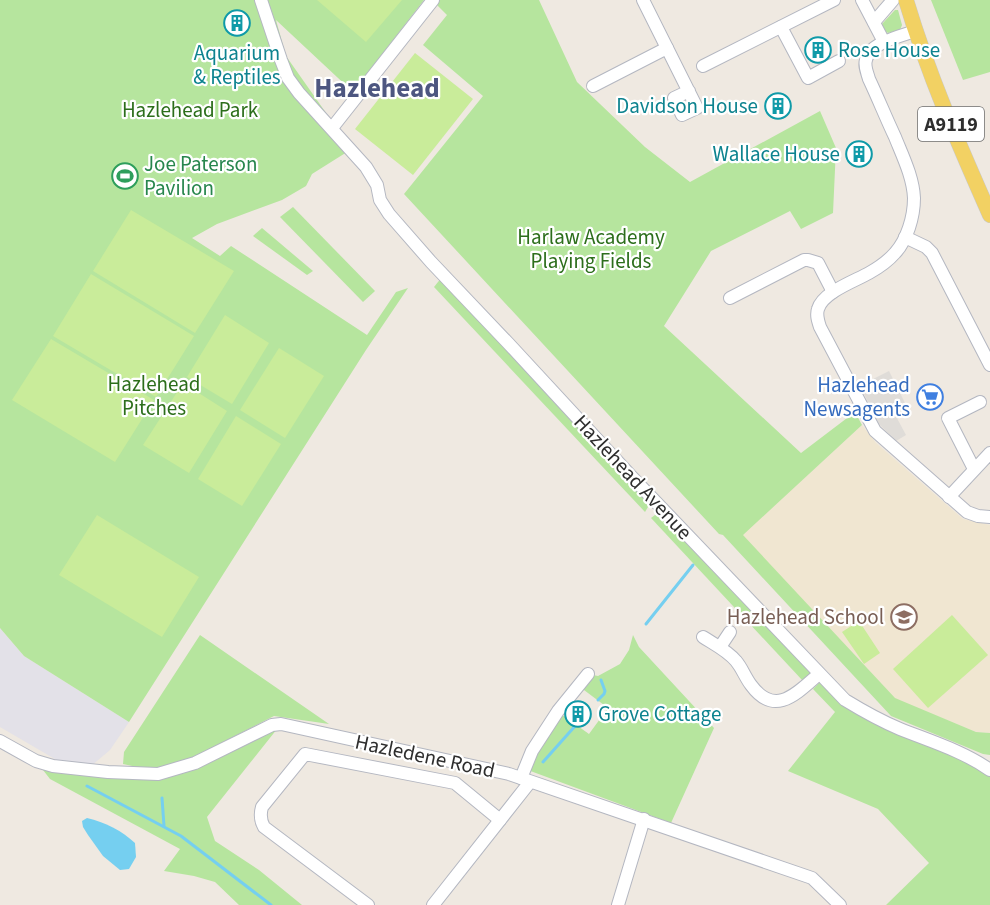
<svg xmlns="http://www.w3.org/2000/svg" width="990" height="905" font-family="'Source Sans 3',sans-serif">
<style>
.industrial{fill:#e3e1e8}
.education{fill:#f0e6d1}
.green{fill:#b6e59e}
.pitch{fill:#c9ec9a}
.plaza{fill:#dfdcd8}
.water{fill:#75cff0}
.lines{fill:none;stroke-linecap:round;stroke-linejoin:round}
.stream{stroke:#75cff0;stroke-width:3}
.minor-casing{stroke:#b4b7c1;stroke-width:14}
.major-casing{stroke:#c9c9c9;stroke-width:16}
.minor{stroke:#fff;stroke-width:12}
.major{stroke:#f2d163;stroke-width:15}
.labels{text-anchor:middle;stroke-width:4.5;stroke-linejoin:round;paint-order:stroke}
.shield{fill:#fff;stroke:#6d6d6d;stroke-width:1.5}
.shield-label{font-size:20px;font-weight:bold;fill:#2e2e2e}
.culture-label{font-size:21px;fill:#0d838f;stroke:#fff;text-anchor:start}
.park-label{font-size:21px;fill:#2c6e1b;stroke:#fff}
.leisure-label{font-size:21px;fill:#27864d;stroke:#fff;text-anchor:start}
.shop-label{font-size:21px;fill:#366cbe;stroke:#fff;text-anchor:end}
.street-label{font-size:21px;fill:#2e2e2e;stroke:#fff}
.education-label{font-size:21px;fill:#785e54;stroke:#fff;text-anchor:end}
.district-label{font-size:27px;font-weight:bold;fill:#4d5680;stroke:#fff}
</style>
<rect width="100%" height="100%" fill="#efe9e1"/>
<path class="industrial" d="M0,628l24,28 105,66 -19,28 -19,16 -31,-4 -60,-35z"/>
<path class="education" d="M862,425l14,18 87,76 27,6v208l-14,-1 -81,-33 -153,-164z"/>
<g class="green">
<path d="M0,0h424l-71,92 -77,-72 10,36 45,64 16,32 -35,22 -6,12 -24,14 -65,24 -25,14 28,18 11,-10 136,89 29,-43 12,-4 -42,62 -237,372 -105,-66 -24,-28z"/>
<path d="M440,0h99l38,82 68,65 45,35 130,-71 16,37 -3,65 -32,16 -11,-18 -79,40 -47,75 137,127 54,-41 7,13 -119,110 152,163 81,34 14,1v22l-7,-1 -92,-38 -168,-181 -4,-1 -315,-340 79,-98 -60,-51 24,-30 -11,-11z"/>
<path d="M931,0h59v72l-27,8z"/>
<path d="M895,10h3l4,15 -2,5 -12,3 -3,-2 -3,-7z"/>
<path d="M293,207l82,84 -12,11 -83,-85z"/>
<path d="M262,228l51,43 -6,4 -54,-39z"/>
<path d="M442,277l207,224 -1,6 -3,5 -211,-225z"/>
<path d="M655,515h6l152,156 -10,10 -152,-163z"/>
<path d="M200,635l129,89 -55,-8 -84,43 -35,12 -32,-7 1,-12z"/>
<path d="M633,635l6,12 75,81 -43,95 -146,-54 36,-55 28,20 19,-26 -28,-21 8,-13 10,2 22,-12 9,-14z"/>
<path d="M821,681l26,26 143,64v134h-104l43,-42 -51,-54 -90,-38 47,-59 -22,-23z"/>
<path d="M281,724l-74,93 8,24 44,29 43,35h-63l-24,-23 -21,-6 -30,-5 16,-22 -130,-70 -14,-18 122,13z"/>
</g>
<g class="pitch">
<path d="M317,0h85l-36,42z"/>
<path d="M415,53l58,46 -60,76 -58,-46z"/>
<path d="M131,210l103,61 -39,62 -102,-62z"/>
<path d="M91,274l103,62 -38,61 -103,-61z"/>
<path d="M225,315l44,28 -37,61 -45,-27z"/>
<path d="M51,339l103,61 -39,62 -103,-62z"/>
<path d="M279,348l45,28 -39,62 -45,-28z"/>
<path d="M183,383l44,28 -38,62 -46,-28z"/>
<path d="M236,416l45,28 -39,62 -44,-27z"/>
<path d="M97,515l102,62 -37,60 -103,-62z"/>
<path d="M952,615l36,40 -60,53 -35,-39z"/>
<path d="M859,621l21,32 -16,11 -22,-32z"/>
</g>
<path class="plaza" d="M889,371l16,32 -13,6 14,26 -10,6 -17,-17 -15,-30 5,-3 -4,-8z"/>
<path class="water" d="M87,818c18,4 35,13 48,25l1,14 -7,12 -9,1 -17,-14 -15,-21 -5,-8 -1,-6z"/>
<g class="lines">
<g class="stream">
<path d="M646,624l47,-59"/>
<path d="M598,700l6,-6 1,-3 -4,-11"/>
<path d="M543,762l33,-37"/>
<path d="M87,786l94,50 90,69"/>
<path d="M162,798l2,28"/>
</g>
<g class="minor-casing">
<g id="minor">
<path d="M261,0l20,60 7,18 11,15 67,74 11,18 3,15 9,14 42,48 77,81 123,133 214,224c18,11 36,21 55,29 30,12 63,22 90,41"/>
<path d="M643,0l54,108 -15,7 -8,-17 15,-7"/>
<path d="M862,0l22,42"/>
<path d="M874,22l19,-22"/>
<path d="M781,27l27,51 31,-17"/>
<path d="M915,31c-14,5 -46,12 -49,29 -2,6 1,12 3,19 9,19 17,39 26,58 8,20 18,40 19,61 0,19 -7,42 -19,55 -7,8 -17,15 -26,20 -14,8 -46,19 -51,36 -2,6 0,12 2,18l55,104 92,81 11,4 12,1"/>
<path d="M703,66l131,-66"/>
<path d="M593,86l74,-38"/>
<path d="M332,128l101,-128"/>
<path d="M905,237l21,10 6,6 58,112"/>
<path d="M730,298l74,-38h4l10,3 15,29"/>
<path d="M974,469l-26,-51 32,-16"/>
<path d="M949,497l41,-44"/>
<path d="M703,637c11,7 25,14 33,24 6,7 9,16 15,24 24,33 46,8 68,-11"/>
<path d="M720,647l10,-15"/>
<path d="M0,741l36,20 17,5 55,6 50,2 37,-11 77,-38 9,-1 228,50 303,104 28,27"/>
<path d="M521,778l11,-27 26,-40 30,-37"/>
<path d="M368,905l-104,-78c-4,-7 -4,-13 -2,-20l43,-53 150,29 45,37"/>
<path d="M433,905l97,-123"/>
<path d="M618,905l26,-86"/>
</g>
</g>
<g class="major-casing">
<path id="major" d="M906,0c22,74 53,145 84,215"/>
</g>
<use href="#minor" class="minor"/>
<use href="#major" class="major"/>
</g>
<defs>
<g id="building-ring" transform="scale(1.35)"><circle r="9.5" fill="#fff" stroke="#0f9aa8" stroke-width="1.5"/><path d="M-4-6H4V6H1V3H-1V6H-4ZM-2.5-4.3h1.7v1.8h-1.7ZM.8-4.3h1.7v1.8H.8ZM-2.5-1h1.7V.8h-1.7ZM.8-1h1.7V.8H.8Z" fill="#0f9aa8"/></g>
<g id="stadium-ring" transform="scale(1.35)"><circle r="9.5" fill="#fff" stroke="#2e9e5b" stroke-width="1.5"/><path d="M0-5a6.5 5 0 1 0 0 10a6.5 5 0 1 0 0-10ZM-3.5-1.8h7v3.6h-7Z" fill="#2e9e5b"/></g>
<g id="supermarket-ring" transform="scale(1.35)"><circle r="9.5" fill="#fff" stroke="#3f7fe0" stroke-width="1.5"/><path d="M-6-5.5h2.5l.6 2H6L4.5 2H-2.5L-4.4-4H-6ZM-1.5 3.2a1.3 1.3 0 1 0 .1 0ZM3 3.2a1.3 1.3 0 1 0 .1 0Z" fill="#3f7fe0"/></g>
<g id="school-ring" transform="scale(1.35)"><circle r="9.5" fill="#fff" stroke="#8d6e63" stroke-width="1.5"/><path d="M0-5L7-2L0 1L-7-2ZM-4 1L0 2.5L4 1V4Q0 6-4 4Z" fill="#8d6e63"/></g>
</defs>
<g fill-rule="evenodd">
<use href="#building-ring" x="237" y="23"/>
<use href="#building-ring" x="818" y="50"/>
<use href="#building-ring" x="778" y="106"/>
<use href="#building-ring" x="859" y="154"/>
<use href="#stadium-ring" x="125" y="176"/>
<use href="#supermarket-ring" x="930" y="397"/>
<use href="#school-ring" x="904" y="617"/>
<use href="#building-ring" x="578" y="714"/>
</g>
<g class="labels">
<rect class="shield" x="918" y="107" width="66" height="34" rx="4.5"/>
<g class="shield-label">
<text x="951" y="131">A9119</text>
</g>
<g class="culture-label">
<text x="838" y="57">Rose House</text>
<text x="237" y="60" text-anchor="middle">Aquarium<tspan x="237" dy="24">&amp; Reptiles</tspan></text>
<text x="758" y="113" text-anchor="end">Davidson House</text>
<text x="840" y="161" text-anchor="end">Wallace House</text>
<text x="598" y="721">Grove Cottage</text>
</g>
<g class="park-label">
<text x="190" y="117">Hazlehead Park</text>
<text x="591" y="244">Harlaw Academy<tspan x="591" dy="24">Playing Fields</tspan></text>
<text x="154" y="391">Hazlehead<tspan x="154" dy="24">Pitches</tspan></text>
</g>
<g class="leisure-label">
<text x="144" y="171">Joe Paterson<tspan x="144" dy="24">Pavilion</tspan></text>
</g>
<g class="shop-label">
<text x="910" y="392">Hazlehead<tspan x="910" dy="24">Newsagents</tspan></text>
</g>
<g class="street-label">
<text transform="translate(633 477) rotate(47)" y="7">Hazlehead Avenue</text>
<text transform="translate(425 756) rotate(12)" y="7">Hazledene Road</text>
</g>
<g class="education-label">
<text x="884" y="624">Hazlehead School</text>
</g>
<g class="district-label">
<text x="377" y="97">Hazlehead</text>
</g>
</g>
</svg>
